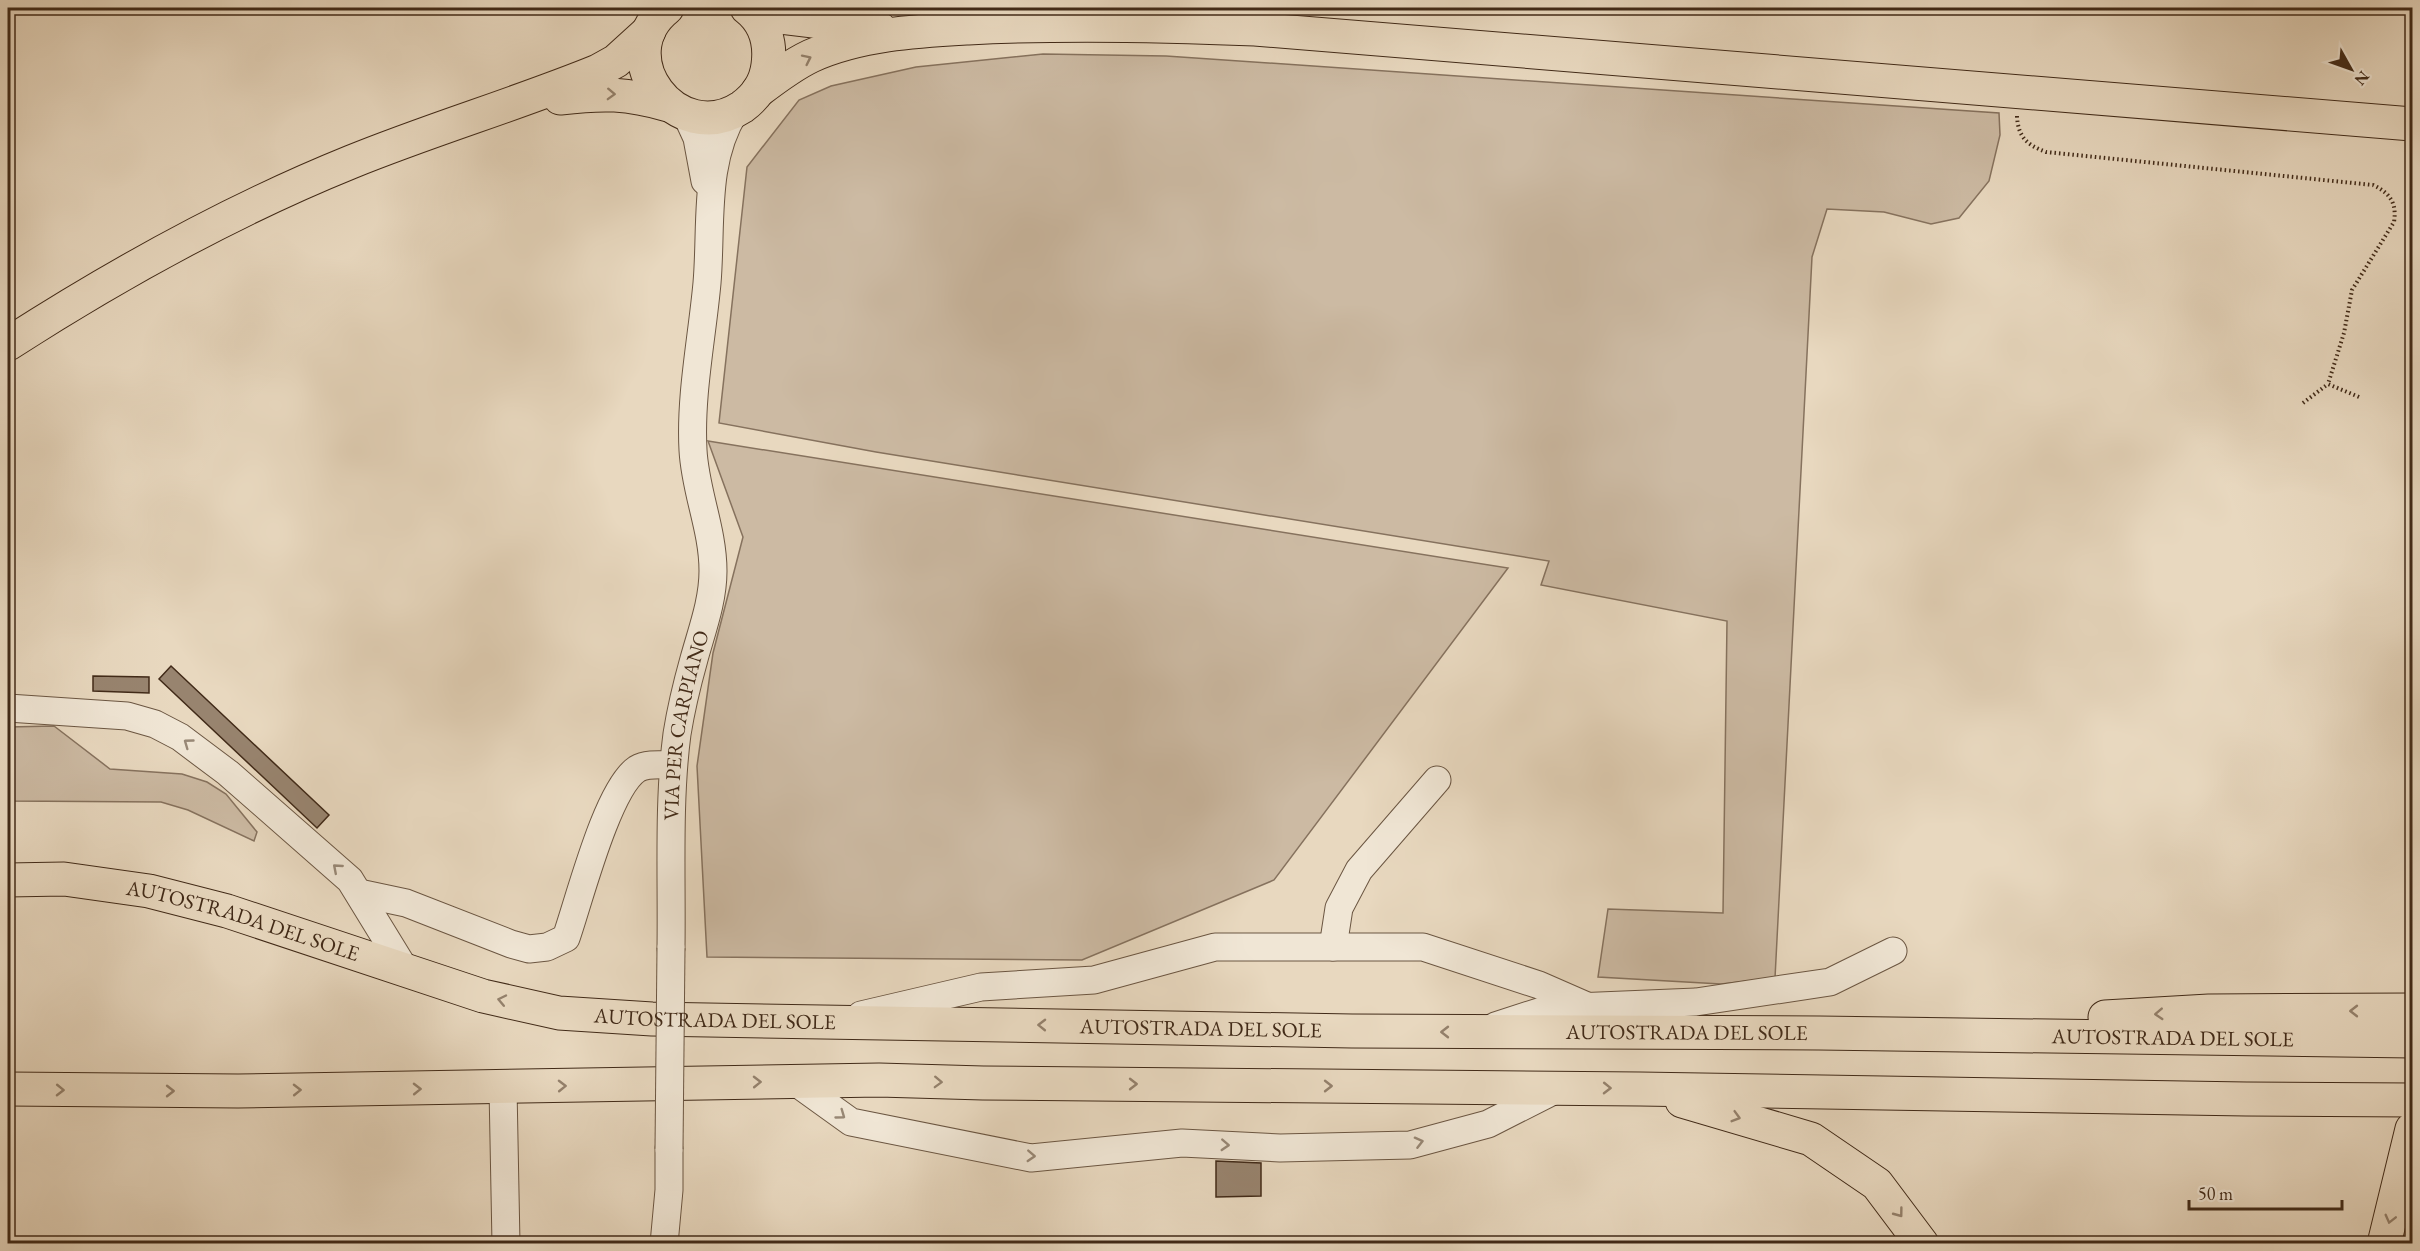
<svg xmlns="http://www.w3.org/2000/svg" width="2420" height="1251" font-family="'EB Garamond',serif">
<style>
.green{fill:#ccbaa3;stroke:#86725e;stroke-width:1.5}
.building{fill:#98846f;stroke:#412a18;stroke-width:1.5}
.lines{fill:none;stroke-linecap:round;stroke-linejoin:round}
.minor-casing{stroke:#6b5642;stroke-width:29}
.major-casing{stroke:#412a18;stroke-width:35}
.highway-casing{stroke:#412a18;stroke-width:35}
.path{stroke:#412a18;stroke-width:4;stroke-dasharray:1.5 3;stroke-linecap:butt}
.minor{stroke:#f0e6d5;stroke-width:27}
.major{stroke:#e8d8bf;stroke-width:33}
.highway{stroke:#e8d8bf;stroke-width:33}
.minor-bridge-casing{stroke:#6b5642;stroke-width:29;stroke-linecap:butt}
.minor-bridge{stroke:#f0e6d5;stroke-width:27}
.oneway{stroke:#94816c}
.oneway2{stroke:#988876}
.labels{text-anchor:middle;stroke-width:6;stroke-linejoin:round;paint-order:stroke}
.street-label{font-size:21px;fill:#412a18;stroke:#f0e6d5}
</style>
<rect width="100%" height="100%" fill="#e8d8bf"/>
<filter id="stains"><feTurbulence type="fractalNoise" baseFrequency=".00333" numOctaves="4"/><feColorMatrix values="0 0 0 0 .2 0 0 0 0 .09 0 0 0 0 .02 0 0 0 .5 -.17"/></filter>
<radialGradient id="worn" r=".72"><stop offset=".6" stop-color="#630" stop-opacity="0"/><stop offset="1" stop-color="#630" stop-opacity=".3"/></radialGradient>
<g class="green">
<path d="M1043,54l123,2 833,57 1,22 -11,46 -30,37 -28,6 -47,-12 -57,-3 -15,48 -37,721 -54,6 -123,-7 10,-68 115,4 4,-292 -186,-36 8,-24 -673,-109 -157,-29 28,-256 52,-67 32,-14 85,-19z"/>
<path d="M708,441l800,127 -234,312 -192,80 -375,-3 -10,-191 16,-113 30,-116z"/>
<path d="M54,726l56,43 72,5 25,8 19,12 31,38 -3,9 -66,-31 -27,-8 -153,-1v-74z"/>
</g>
<g class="building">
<path d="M171,666l158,149 -12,13 -158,-149z"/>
<path d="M93,676l56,1v16l-56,-2z"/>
<path d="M1216,1161l45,2v33l-45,1z"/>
</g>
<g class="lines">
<g class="minor-casing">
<g id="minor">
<path d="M686,114l11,24 8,43"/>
<path d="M8,708l119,8 28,8 25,13 48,36 122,107 54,88"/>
<path d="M359,893l47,10 105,41 18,5 18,-2 19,-9c13,-37 41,-149 71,-169 10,-6 25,-4 36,-4"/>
<path d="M1333,947l6,-39 20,-38 78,-90"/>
<path id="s1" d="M671,948c1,-69 -3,-146 6,-214 4,-25 10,-50 17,-75 8,-29 19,-58 19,-88 0,-42 -18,-80 -20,-121 -3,-55 9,-112 14,-167 5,-58 -4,-121 28,-172"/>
<path d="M861,1015l120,-28 113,-7 121,-33h208l116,38 48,21 38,26"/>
<path d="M1495,1026l56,-18 145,-6 134,-20 63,-31"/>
<path d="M794,1081l57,41 180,36 151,-15 98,5 130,-3 78,-21 71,-36"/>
<path d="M503,1088l3,156"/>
<path d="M664,1244l5,-54v-41"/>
</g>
</g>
<g class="major-casing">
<g id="major">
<path d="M667,8c-60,48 10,142 75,99 14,-10 24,-25 26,-42 3,-22 -3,-43 -21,-57"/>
<path d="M755,14l125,15"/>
<path d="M758,91c17,-13 34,-26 53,-35 49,-22 105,-25 157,-28 95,-5 191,-3 287,1l1157,95"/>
<path d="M560,98c43,-5 67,-5 108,7"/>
<path d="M8,344c109,-70 222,-133 343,-182 81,-33 166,-58 247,-91l18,-10 33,-30"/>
<path d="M2384,1244l28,-115"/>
</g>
</g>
<g class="highway-casing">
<g id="highway">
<path id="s2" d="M8,880l56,-1 85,12 78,20 256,85 76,17 93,6 700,12 467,2 593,8"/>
<path d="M2105,1017l104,-6 203,-1"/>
<path d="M8,1089l230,2 641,-11 104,3 657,6 606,10 166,1"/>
<path d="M1682,1101l129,38 66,45 45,60"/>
</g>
</g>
<g class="path">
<path d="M2017,116c1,21 10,29 29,36l327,33c17,8 24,18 21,37l-42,68 -8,43 -16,51 31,13"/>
<path d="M2303,403l25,-19"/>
</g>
<use href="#minor" class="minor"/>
<use href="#major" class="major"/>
<use href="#highway" class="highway"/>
<g class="minor-bridge-casing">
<path id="minor-bridge" d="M669,1149l2,-201"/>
</g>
<use href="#minor-bridge" class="minor-bridge"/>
</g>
<defs><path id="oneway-chevron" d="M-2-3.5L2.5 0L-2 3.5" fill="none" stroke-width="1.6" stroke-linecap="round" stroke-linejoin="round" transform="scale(1.5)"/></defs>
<g class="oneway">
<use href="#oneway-chevron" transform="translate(807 59) rotate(-26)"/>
<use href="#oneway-chevron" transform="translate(611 94) rotate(2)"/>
<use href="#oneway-chevron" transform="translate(502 1000) rotate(-168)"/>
<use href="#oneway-chevron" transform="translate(2354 1011) rotate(180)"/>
<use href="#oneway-chevron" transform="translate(2159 1014) rotate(177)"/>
<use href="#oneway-chevron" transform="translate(1042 1025) rotate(-179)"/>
<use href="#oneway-chevron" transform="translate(1445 1032) rotate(-180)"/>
<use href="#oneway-chevron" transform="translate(757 1082) rotate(-1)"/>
<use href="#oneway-chevron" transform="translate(938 1082) rotate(2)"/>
<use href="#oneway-chevron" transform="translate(1133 1084)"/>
<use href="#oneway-chevron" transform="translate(562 1086) rotate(-1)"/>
<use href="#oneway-chevron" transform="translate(1328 1086)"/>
<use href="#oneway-chevron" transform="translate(1607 1088) rotate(1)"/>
<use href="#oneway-chevron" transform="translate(417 1089) rotate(-1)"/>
<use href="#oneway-chevron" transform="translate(60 1090) rotate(1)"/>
<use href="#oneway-chevron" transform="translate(297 1090) rotate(-1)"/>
<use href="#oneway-chevron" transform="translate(170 1091)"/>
<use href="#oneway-chevron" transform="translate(1736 1117) rotate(16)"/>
<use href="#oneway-chevron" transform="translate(1899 1213) rotate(53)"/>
<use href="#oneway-chevron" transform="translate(2390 1219) rotate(104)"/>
</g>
<g class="oneway2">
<use href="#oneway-chevron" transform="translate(188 743) rotate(-144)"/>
<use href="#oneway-chevron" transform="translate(337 868) rotate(-139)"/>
<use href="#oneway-chevron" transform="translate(841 1115) rotate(36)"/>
<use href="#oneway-chevron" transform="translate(1419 1142) rotate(-14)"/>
<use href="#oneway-chevron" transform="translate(1225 1145) rotate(3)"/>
<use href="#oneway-chevron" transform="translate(1031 1156) rotate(3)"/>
</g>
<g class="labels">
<g class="street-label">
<text dy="7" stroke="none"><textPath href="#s1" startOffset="224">VIA PER CARPIANO</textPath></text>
<text dy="7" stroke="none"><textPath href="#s2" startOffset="240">AUTOSTRADA DEL SOLE</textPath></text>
<text dy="7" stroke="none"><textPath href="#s2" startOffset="726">AUTOSTRADA DEL SOLE</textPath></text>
<text dy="7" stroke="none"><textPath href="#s2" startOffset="1212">AUTOSTRADA DEL SOLE</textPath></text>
<text dy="7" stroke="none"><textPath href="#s2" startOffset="1698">AUTOSTRADA DEL SOLE</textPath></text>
<text dy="7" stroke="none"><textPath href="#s2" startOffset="2184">AUTOSTRADA DEL SOLE</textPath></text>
</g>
</g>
<rect width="2420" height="1251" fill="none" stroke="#e8d8bf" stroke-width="30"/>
<rect x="9" y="9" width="2402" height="1233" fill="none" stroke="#412a18" stroke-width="3"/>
<rect x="15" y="15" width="2390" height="1221" fill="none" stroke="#412a18" stroke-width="1.5"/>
<g transform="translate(2351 69) rotate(130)" stroke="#f0e6d5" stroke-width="4.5" paint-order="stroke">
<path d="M0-4.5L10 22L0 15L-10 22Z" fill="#412a18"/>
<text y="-9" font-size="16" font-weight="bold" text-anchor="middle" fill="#412a18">N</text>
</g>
<path d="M2189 1200v9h153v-9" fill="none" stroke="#412a18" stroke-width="3"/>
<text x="2198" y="1200" font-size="18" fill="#412a18" stroke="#f0e6d5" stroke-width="4.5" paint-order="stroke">50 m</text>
<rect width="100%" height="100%" filter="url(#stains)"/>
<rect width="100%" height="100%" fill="url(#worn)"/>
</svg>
